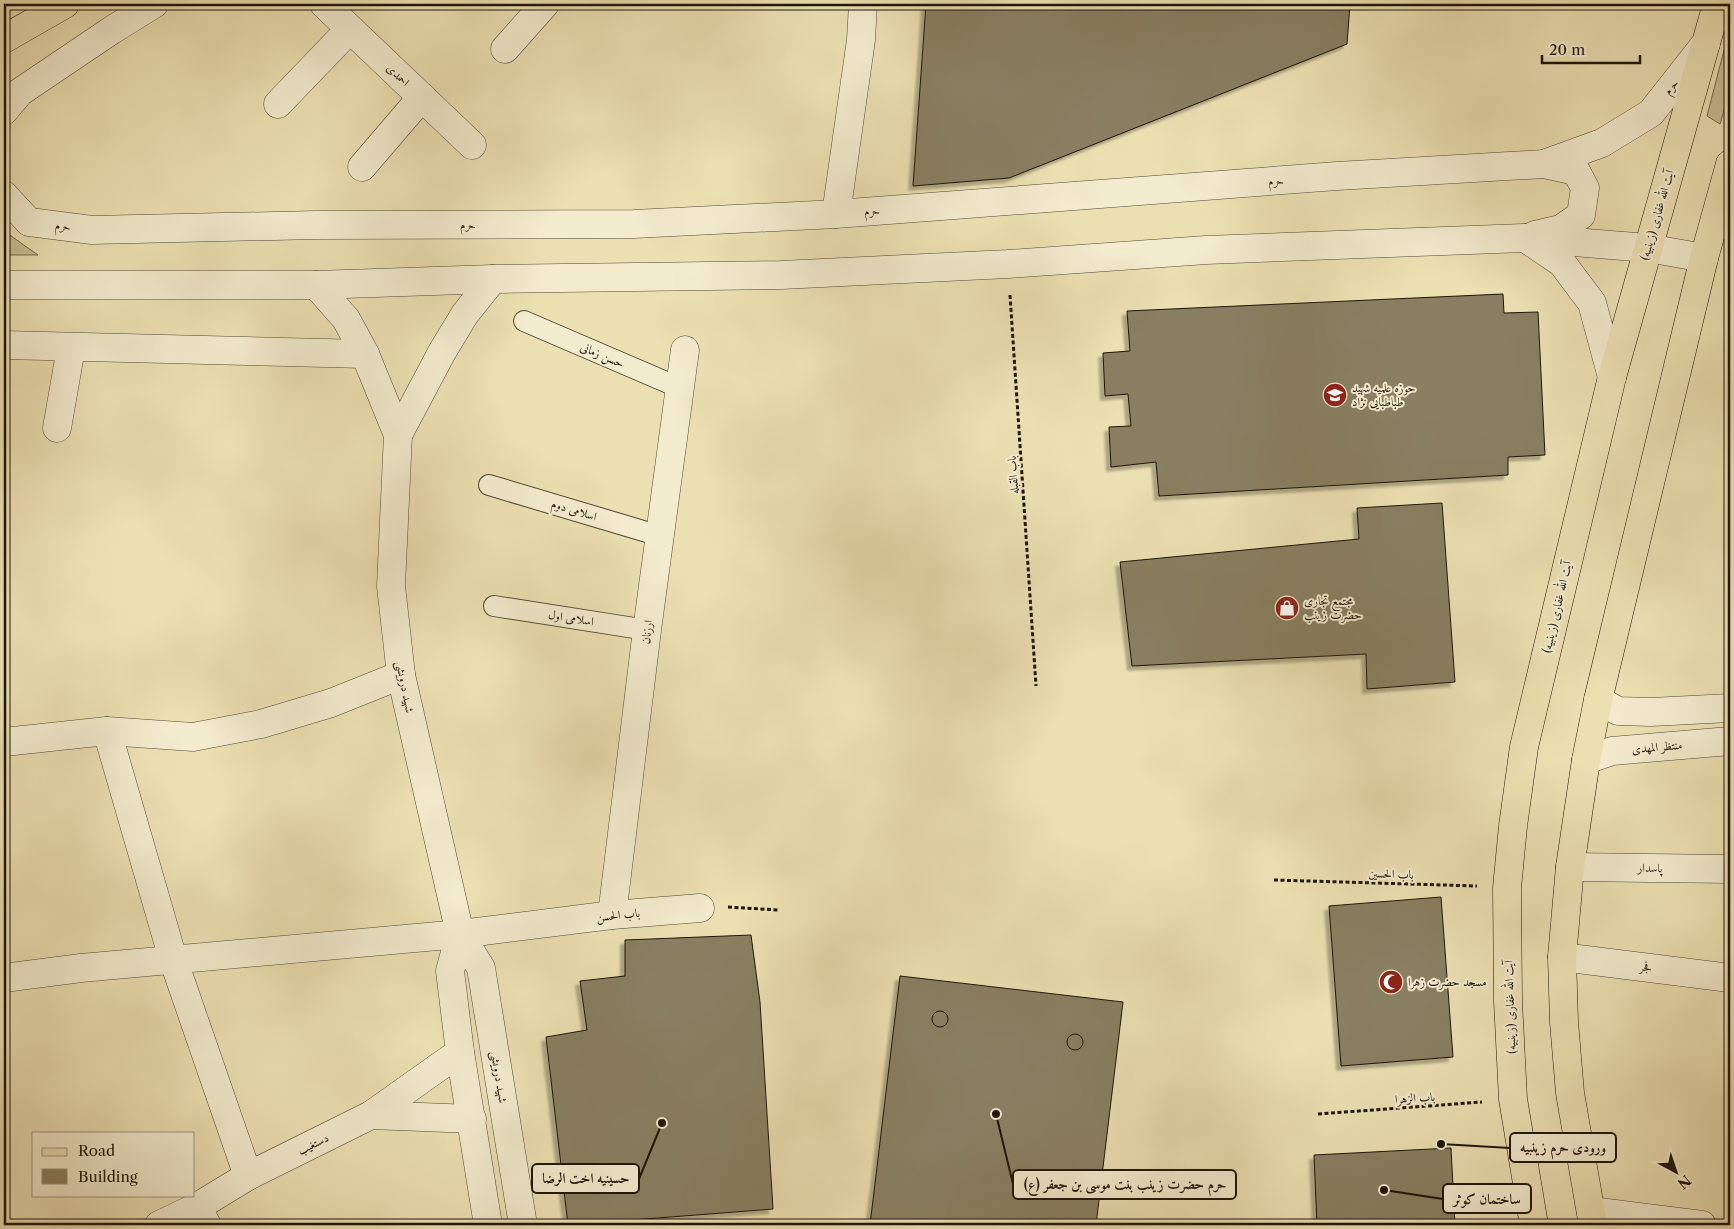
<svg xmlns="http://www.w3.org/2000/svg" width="1734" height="1229" font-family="'Libre Caslon Text',Amiri,serif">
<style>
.green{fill:#c9bd96;stroke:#746950}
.building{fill:#897f62;stroke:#1e150a;filter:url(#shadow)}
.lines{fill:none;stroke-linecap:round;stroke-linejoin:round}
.service-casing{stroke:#524834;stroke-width:22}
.minor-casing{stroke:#524834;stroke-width:29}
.tertiary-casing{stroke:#524834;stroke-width:29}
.primary-casing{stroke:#1e150a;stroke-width:29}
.path{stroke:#1e150a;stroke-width:3;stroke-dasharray:4 2.5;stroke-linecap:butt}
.service{stroke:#f3ebce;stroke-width:20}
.minor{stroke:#f3ebce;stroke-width:28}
.tertiary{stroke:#f3ebce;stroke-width:28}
.primary{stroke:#ece0b3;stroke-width:28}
.labels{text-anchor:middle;stroke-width:4;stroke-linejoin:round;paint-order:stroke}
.street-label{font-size:12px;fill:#1e150a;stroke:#f3ebce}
.poi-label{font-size:12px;fill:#1e150a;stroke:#f3ebce;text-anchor:start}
.leader{fill:none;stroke:#1e150a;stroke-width:2}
.callout-dot{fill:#1e150a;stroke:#f3ebce;stroke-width:2}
.callout{fill:#f3ebce;stroke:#1e150a;stroke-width:2}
.callout-label{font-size:14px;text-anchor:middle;font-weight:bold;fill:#1e150a}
</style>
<defs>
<filter id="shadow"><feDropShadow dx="-4.5" dy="4.5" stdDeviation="1" flood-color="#0004"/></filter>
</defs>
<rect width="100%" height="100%" fill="#ece0b3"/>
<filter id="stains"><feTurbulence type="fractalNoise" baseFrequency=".004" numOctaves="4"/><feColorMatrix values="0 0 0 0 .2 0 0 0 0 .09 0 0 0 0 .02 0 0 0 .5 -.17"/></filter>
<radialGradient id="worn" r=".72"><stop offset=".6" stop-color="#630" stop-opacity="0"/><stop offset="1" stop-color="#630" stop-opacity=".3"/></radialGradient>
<g class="green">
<path d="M1730,27v63l-10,34 -13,-8z"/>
<path d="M4,231l34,24h-34z"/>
</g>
<g class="building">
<path d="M926,4h424l-3,40 -338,134 -96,8z"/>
<path d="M1503,294l1,19 34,-1 7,143 -37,2v18l-349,21 -3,-34 -45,5 -2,-40 22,-1 -3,-32 -23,2 -2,-43 27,-2 -3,-40z"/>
<path d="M1442,503l13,179 -88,7 -1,-35 -234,12 -12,-104 239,-23 -2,-31z"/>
<path d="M1441,897l12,160 -112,9 -12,-160z"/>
<path d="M751,935l9,67 13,207 -205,16 -22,-188 41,-7 -7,-49 45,-5v-36z"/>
<path d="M900,976l223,26 -27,223h-226z"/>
<circle cx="940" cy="1019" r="8"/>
<circle cx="1075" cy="1042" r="8"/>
<path d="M1451,1148l4,77h-138l-3,-70z"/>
</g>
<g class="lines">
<g class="service-casing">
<g id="service">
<path d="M524,321l156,67"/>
<path d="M489,485l171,51"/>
<path d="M494,606l153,24"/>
</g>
</g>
<g class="minor-casing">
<g id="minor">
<path d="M324,4l148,141"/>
<path d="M505,49l40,-45"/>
<path d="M278,104l72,-75"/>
<path d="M362,167l60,-70"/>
<path d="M836,214l25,-174 2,-36"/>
<path d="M4,345l361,9"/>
<path d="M57,428l14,-80"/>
<path d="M107,731l66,228 75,217"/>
<path d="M4,742l103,-11 86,6 68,-13 70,-21 70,-28"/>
<path d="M1570,867l160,2"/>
<path d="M612,915l35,-285 38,-280"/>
<path d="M1562,957l168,21"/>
<path d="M4,978l77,-10 379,-34 152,-19 88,-7"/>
<path d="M197,1207l10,18"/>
<path d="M1591,1211l111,14"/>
</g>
</g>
<g class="tertiary-casing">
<g id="tertiary">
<path d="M4,111l16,-19 92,-62 42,-26"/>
<path d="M4,195l25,27 63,8 225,-5 317,-1 202,-10 501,-38 207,-12 58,-21 49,-30 55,-70"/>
<path d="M1535,235l26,-6 20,-14 4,-27 -9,-17 -32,-7"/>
<path d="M1525,238l37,25 30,40 20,74"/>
<path d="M4,285h312l177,-6 288,-4 227,-11 198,-14 318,-12 124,10 56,10"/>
<path d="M316,285l30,34 19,35 33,81 -7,151 10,89 59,259 21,34 42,257"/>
<path d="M398,435l44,-83 23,-38 28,-35"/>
<path d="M1598,700l20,11 33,1 79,-4"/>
<path d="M1586,760l26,-9 118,-10"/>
<path d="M460,934l-10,37 10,81 28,173"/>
<path d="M371,1115l101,4"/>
<path d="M159,1225l38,-18 51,-31 123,-61 89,-63"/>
</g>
</g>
<g class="primary-casing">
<g id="primary">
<path d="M4,39l61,-35"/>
<path d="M1534,1225l-21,-126 -5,-98 -1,-113 6,-62 11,-79 88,-370 105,-373"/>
<path d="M1593,1225l-23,-132 -6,-71 -2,-65 8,-90 16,-107 12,-60 106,-442 26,-94"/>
</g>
</g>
<g class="path">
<path d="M1010,295l26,391"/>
<path d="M1274,880l203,6"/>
<path d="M728,907l50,3"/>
<path d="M1318,1114l164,-12"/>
</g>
<use href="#service" class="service"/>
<use href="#minor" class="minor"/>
<use href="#tertiary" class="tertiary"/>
<use href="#primary" class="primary"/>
</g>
<defs>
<g id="school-disc" transform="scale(1.25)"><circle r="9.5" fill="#8f2418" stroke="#f3ebce"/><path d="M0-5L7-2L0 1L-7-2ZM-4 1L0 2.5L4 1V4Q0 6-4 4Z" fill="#fff"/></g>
<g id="shop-disc" transform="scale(1.25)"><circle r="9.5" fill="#8f2418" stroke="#f3ebce"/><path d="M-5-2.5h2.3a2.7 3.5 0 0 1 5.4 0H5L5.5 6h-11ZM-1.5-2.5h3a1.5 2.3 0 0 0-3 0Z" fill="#fff"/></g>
<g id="mosque-disc" transform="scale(1.25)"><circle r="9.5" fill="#8f2418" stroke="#f3ebce"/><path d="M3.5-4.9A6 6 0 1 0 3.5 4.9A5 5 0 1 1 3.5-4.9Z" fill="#fff"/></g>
</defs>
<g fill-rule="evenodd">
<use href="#school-disc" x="1335" y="395"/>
<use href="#shop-disc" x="1287" y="608"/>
<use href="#mosque-disc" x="1391" y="982"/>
</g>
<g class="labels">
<g class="street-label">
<text transform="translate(398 75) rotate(44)" y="4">احمدی</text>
<text transform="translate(1671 87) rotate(-51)" y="4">حرم</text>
<text transform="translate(1276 181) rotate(-4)" y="4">حرم</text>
<text transform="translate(872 211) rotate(-4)" y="4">حرم</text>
<text transform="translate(1657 215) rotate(-74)" y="4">آیت الله غفاری (زینبیه)</text>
<text x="468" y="229">حرم</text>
<text transform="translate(63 226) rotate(7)" y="4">حرم</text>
<text transform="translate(602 355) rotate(23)" y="4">حسن زمانی</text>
<text transform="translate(1013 475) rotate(-94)" y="4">باب القبله</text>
<text transform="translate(574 510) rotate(17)" y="4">اسلامی دوم</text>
<text transform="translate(1557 607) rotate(-77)" y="4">آیت الله غفاری (زینبیه)</text>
<text transform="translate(571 618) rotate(9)" y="4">اسلامی اول</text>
<text transform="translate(647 632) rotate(-83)" y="4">ارزنان</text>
<text transform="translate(405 687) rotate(79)" y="4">شهید درویشی</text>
<text transform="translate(1657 747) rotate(-5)" y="4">منتظر المهدی</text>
<text transform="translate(1650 868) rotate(1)" y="4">پاسدار</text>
<text transform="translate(1391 874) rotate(2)" y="4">باب الحسین</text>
<text transform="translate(618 915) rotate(-6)" y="4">باب الحسن</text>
<text transform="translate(1646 967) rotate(7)" y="4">فجر</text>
<text transform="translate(1510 1007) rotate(-92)" y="4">آیت الله غفاری (زینبیه)</text>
<text transform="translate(499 1077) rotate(81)" y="4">شهید درویشی</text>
<text transform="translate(1415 1098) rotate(-4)" y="4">باب الزهرا</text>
<text transform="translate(313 1144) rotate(-26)" y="4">دستغیب</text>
</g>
<g class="poi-label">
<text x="1352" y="392">حوزه علمیه شهید<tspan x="1352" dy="14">طباطبایی نژاد</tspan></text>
<text x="1304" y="605">مجتمع تجاری<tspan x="1304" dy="14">حضرت زینب</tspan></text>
<text x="1408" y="986">مسجد حضرت زهرا</text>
</g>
</g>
<path class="leader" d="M1441 1144L1510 1148M662 1123L639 1179M996 1114L1013 1184M1384 1190L1443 1199"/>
<g class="callout-dot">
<circle cx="1441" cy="1144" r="5"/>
<circle cx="662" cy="1123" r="5"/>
<circle cx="996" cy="1114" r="5"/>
<circle cx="1384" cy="1190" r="5"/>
</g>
<g class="callout">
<rect x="1510" y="1133" width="106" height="29" rx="5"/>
<rect x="532" y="1164" width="107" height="29" rx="5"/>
<rect x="1013" y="1170" width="223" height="29" rx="5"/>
<rect x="1443" y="1184" width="88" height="29" rx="5"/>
</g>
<g class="callout-label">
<text x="1563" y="1152">ورودی حرم زینبیه</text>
<text x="586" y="1183">حسینیه اخت الرضا</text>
<text x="1125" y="1189">حرم حضرت زینب بنت موسی بن جعفر (ع)</text>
<text x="1487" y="1204">ساختمان کوثر</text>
</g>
<rect width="1734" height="1229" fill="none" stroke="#ece0b3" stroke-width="20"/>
<rect x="5" y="5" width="1724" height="1219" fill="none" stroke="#1e150a" stroke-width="2.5"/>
<rect x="10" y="10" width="1714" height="1209" fill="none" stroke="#1e150a"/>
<rect x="32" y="1132" width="162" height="65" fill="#f3ebce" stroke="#9e9580"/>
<rect x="42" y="1148" width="25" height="8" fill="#ece0b3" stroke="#9e9580"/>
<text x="78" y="1156" font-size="15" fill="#1e150a">Road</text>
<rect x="42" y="1169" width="25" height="15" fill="#897f62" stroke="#9e9580"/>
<text x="78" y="1182" font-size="15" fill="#1e150a">Building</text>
<g transform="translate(1676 1172) rotate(140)" stroke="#f3ebce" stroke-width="4" paint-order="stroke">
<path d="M0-4L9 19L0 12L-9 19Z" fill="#1e150a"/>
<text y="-8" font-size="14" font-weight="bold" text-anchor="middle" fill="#1e150a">N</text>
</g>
<path d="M1542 55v8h98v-8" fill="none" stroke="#1e150a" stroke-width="2.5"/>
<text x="1549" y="55" font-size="15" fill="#1e150a" stroke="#f3ebce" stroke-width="4" paint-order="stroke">20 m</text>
<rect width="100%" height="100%" filter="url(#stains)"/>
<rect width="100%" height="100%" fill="url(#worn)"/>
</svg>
